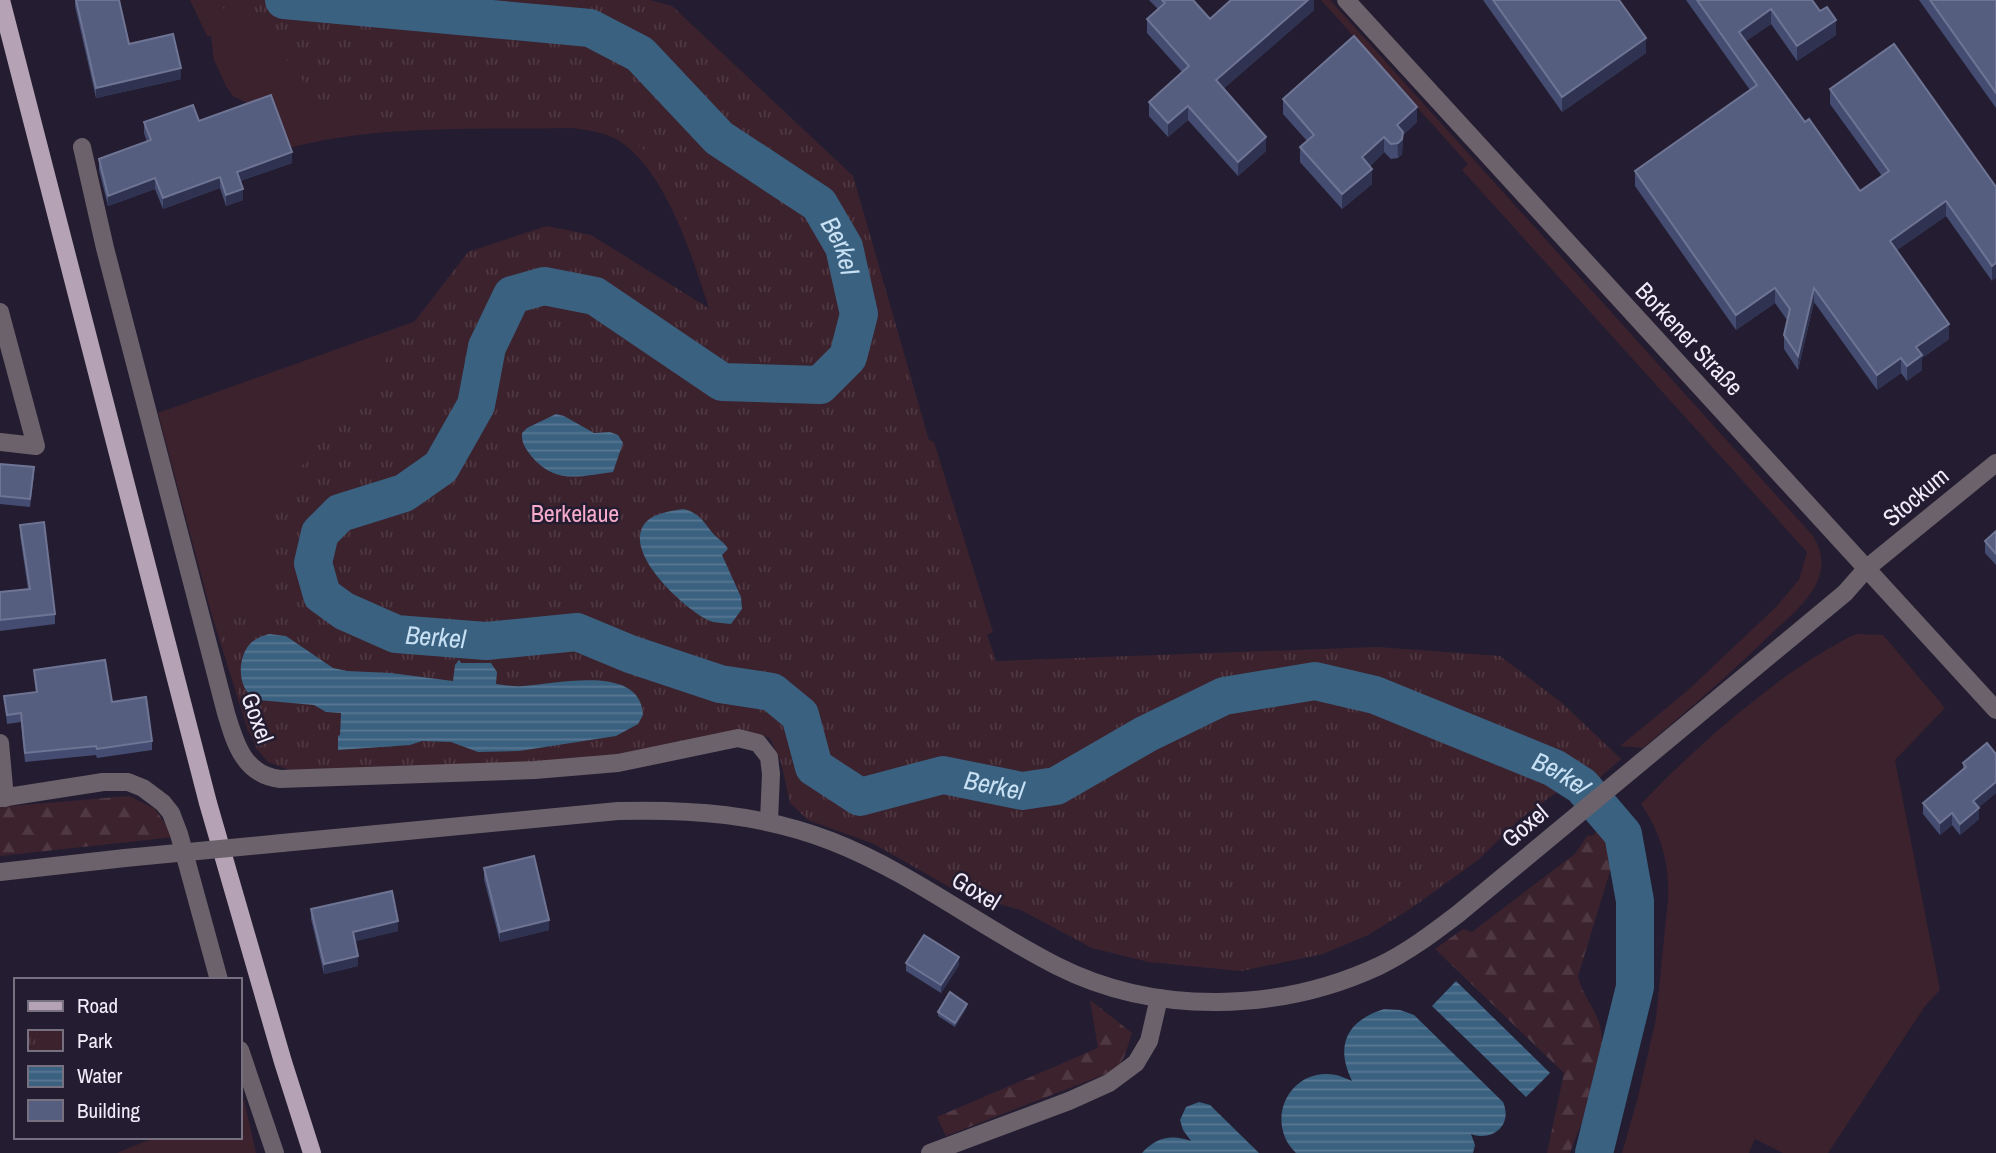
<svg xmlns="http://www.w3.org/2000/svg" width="1996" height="1153" font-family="'Archivo Narrow',sans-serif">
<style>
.grass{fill:#3c222d}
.forest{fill:url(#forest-firs)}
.park{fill:url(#park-tufts)}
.water{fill:url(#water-rules)}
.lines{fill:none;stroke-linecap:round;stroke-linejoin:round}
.river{stroke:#3b6180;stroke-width:38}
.minor{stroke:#6b626b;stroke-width:18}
.major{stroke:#b5a3b5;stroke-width:18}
.minor-bridge{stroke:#6b626b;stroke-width:18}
.wall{fill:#444d71}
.shaded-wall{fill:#2f3351}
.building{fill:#565e80;stroke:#6e7493;stroke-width:2}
.labels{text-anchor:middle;stroke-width:5;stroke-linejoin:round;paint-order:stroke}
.street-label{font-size:24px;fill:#f0ecfa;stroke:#241d31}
.park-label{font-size:24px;fill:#f6abca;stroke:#241d31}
.water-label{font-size:26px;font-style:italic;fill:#c7e0f4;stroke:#241d31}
</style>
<defs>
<pattern id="forest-firs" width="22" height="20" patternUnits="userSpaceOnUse" patternTransform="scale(1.75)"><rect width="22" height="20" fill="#3c222d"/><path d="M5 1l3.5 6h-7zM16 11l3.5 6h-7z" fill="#4f3842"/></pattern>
<pattern id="park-tufts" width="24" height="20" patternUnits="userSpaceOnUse" patternTransform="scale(1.75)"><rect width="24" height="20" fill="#3c222d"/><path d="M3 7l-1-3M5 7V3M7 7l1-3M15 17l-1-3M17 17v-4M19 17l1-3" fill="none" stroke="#4f3842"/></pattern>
<pattern id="water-rules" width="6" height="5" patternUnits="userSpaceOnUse" patternTransform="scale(1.75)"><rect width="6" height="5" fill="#3b6180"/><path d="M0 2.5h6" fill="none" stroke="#587893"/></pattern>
</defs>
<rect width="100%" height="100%" fill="#241d31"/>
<g class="grass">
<path d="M190,0h24l259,51 260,138 -22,125c-18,-53 -43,-142 -93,-174 -15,-8 -31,-10 -47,-12 -94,2 -194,-4 -286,21l-32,-43 -20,-10 -7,-10 -12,-26 -3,-24h-4z"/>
<path d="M1321,0h9l483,536c8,13 11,26 6,41 -7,22 -31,41 -48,57 -41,40 -84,77 -128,114l-23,-2 66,-54 89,-84 24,-28 8,-28 -345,-382 6,-6z"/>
<path d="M430,316l-169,433 -13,-18 -36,-115 -54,-203z"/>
<path d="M922,437l12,5 59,190 -8,4z"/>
<path d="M1856,634l27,1 62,73 -50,52 45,230 -15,16 -97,147h-45l-28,-14 -6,14h-127l15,-52 19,-82 12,-120c2,-34 -7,-67 -27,-95 55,-58 143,-136 215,-170z"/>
<path d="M244,1100l12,53h-139l39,-16h84v-35z"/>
</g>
<g class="forest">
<path d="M129,796l26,13 19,28 -174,19v-49z"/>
<path d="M1598,828l13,20 -1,23 -32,105c4,21 20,34 23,55 7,40 -18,85 -31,122h-23l17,-80 -129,-124 28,-20 9,3 103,-78 12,-18 7,-1z"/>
<path d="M1090,1000l42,33 -8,24 -8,13 -170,66 -9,-19 161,-69z"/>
</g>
<path class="park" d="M212,0h438l22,6 181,170 117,407 26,78 381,-14 123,9 62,47 59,56 -45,39 -20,-5 -36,26 -42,41 -68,49 -42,26 -45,19 -82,17 -92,-9 -57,-14 -71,-38 -61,-17 -86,-49 -66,-24 -18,-17 -9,-41 -11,-24 -26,-7 -140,27 -190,15 -119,-1 -27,-10 -12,-14 -14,-37 -27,-94 61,-11 -11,-66 7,-38 71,-87 125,-163 79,-26 44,9 119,74 -20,-80 -39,-73 -25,-21 -33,-14 -138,6 -101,-13 -37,-16 -57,-71 -24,-9z"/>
<g class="water">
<path d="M556,414l8,2 30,17 16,-1 8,3 5,8 -10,29c-32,4 -57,13 -81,-15 -6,-8 -11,-14 -10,-24l5,-5z"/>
<path d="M683,509c15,3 19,11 28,22 5,7 13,10 17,18l-6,6 19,42 1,12 -11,15c-6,-1 -15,-1 -21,-3 -25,-11 -92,-72 -63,-100 8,-8 25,-10 36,-12z"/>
<path d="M269,634l17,2 47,32 14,3 44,2 62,8 2,-16 4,-5 2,3h30l6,9 -1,12c9,1 18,3 27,2 33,-2 118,-23 120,29l-5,9 -22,12 -97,15 -41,1 -27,-10 -29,-1 -12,4 -72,5v-14l2,-1 1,-22 -15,-1 -12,-7 -56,-5c-20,-7 -22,-39 -9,-55 5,-6 13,-9 20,-11z"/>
<path d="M1456,981l94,92 -24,24 -94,-91z"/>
<path d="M1384,1009l16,1 14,5 89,87c10,23 -10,40 -32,32l4,11 -2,8h-177c-33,-32 -6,-87 40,-78 5,1 11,4 16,6 -17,-35 -6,-60 32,-72z"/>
<path d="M1199,1102l11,3 49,48h-117c14,-16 30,-19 49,-12l-8,-11 -3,-10 6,-13z"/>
</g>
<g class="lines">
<path class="river" id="s1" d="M284,0l306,28 50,26 79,84 100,66 25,43 15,67 -11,43 -28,28 -98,-3 -127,-86 -51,-10 -32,9 -25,52 -11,58 -35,62 -37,26 -64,20 -20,20 -7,30 9,32 22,16 52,23 90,7 91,-9 53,22 90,30 52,8 28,23 14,52 46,30 83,-22 79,16 34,-5 90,-52 78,-38 91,-15 60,14 179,73 28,18 41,48 12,67v86l-41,166"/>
<g class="minor">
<path d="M1346,0l650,710"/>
<path d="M82,147l23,101 121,465c9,30 18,62 54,66l255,-9 83,-7 120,-25 20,5 11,14 2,17 -2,47"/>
<path d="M0,312l36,134 -36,-4"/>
<path d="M0,743l5,55"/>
<path d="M0,798l103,-16h25l15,6 20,15 8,10 8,21 40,146"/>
<path d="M282,843l336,-32c74,-2 143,3 213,30 80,31 149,86 226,125 99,50 223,46 322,0 29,-14 54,-33 79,-52l387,-321 22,-25 129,-105"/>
<path d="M0,872l125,-14"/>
<path d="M240,1050l35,103"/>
<path d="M930,1153l139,-52 40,-18 27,-20 13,-22 10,-43"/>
</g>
<path class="major" d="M1,0l207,803 75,259 29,91"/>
<path class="minor-bridge" d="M125,858l157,-15"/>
</g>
<g class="wall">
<path d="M75,0h44l10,44 52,35 -85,19 -21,-92z"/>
<path d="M1149,0h44l17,19 104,-19v10l-91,79 43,62 -28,25 -50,-56 -20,17 -19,-21v-14l33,-30 -35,-39v-14l11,-10z"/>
<path d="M1483,0h136l27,53 -84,59z"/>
<path d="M1686,0h126l24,35 -39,26 -26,-37 -25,17 59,81 55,69 22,-15 -52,-72v-15l166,98 -4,94 -46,-65 -49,34 52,89 -27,19v12l-15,11 -6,-8 -24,17 -63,-88 -16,68 -14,-21v-14l3,-15 -12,-17 -39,27 -101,-144v-15l115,-81z"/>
<path d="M1919,0h77v108z"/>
<path d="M1283,99l134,23 -14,13 -1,19 -4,4 -7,1 -7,-7 -14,14 2,18 -30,25 -42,-47v-15l7,-6 -24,-27z"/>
<path d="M199,121l93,42 -52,18 3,19 -17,6 -6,-18 -57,21 -8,-20 -47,17 -9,-36v-11l48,-17 -3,-9v-11z"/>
<path d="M0,464l34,11 -4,32 -30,-3z"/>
<path d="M20,525l35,89v10l-55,7v-39l28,-3 -8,-54z"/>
<path d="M1996,531v34l-11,-12v-12z"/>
<path d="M34,670l78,32 40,39v9l-55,8 -1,-3 -71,7 -4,-40 -14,2 -3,-28 32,-4z"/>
<path d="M1996,754v39l-17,14v12l-19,16 -8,-10 -12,10 -17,-21v-11l40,-33v-7z"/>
<path d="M484,868l65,62 -49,12 -16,-63z"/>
<path d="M311,909l87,22 -43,10 3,25 -34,8 -13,-55z"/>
<path d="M906,963l53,2 -18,28 -35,-22z"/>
<path d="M967,1007l-12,20 -17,-11v-4z"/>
</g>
<g class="shaded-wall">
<path d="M1308,0h6v10l-98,85v-15z"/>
<path d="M1771,9v15l-32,22v-14z"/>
<path d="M1836,20v15l-39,26v-15z"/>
<path d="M1646,38v15l-84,59v-15z"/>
<path d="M181,68v11l-85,19v-10z"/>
<path d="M1188,106v14l-20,17v-14z"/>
<path d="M1417,107v15l-14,13 -1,19 -4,4 -1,-33z"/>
<path d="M1266,137v14l-28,25v-14z"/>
<path d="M1384,137v15l-22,21v-16z"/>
<path d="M292,152v11l-55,19v-10z"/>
<path d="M1372,169v15l-30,25v-15z"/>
<path d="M220,177v11l-57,21v-11z"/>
<path d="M155,178v11l-47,17v-10z"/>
<path d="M243,189v11l-17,6v-11z"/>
<path d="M1946,201v15l-56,39v-14z"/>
<path d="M1996,263v15l-4,3v-15z"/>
<path d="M1775,288v15l-39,27v-15z"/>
<path d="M1814,288v14l-16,68v-14z"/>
<path d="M1949,324v15l-27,19v12l-15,11v-15l9,-19z"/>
<path d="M1901,358v15l-24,17v-15z"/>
<path d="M1996,782v11l-23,19v-11z"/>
<path d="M1979,808v11l-19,16v-11z"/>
<path d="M1952,813v12l-12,10v-12z"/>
<path d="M549,920v10l-49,12v-10z"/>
<path d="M398,921v10l-45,11v-10z"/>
<path d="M358,956v10l-34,8v-10z"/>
<path d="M959,957v8l-18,28v-8z"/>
<path d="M967,1004v3l-12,20v-4z"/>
</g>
<g class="building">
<path d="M76,0h43l10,44 44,-10 8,34 -85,20z"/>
<path d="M1162,0h31l17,19 21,-19h77l-92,80 50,57 -28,25 -50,-56 -20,17 -19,-21 40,-36 -42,-47 18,-16z"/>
<path d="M1493,0h126l27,38 -84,59z"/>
<path d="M1697,0h115l8,11 7,-4 9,13 -39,26 -26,-37 -32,23 66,90 4,-3 51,72 29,-20 -59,-82 64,-45 102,143v76l-4,3 -46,-65 -56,40 59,83 -33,23 6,8 -15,11 -6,-8 -24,17 -63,-87 -16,68 -14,-21 6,-26 -15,-21 -39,27 -101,-144 122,-86z"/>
<path d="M1930,0h66v93z"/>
<path d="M1354,36l63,71 -20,18 6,7 -1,7 -4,4 -7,1 -7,-7 -22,20 10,12 -30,25 -42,-47 14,-12 -31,-36z"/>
<path d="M271,95l21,57 -55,20 6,17 -17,6 -6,-18 -57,21 -8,-20 -47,18 -9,-37 52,-19 -7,-18 49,-17 6,16z"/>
<path d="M0,464l34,3 -4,32 -30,-3z"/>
<path d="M44,522l11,92 -55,6v-28l30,-3 -10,-64z"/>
<path d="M1996,531v23l-11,-13z"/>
<path d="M105,660l7,42 34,-5 6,44 -55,8 -1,-3 -71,7 -4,-40 -14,2 -3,-19 33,-4 -3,-22z"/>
<path d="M1987,743l9,11v28l-23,19 6,7 -19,16 -8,-11 -12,10 -17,-20 43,-36 -3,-4z"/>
<path d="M534,856l15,64 -49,12 -16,-64z"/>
<path d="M392,891l6,30 -45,11 5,24 -34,8 -13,-55z"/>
<path d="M924,935l35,22 -18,28 -35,-22z"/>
<path d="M950,992l17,12 -12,19 -17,-11z"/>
</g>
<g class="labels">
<g class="street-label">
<text transform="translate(1689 339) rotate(47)" y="8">Borkener Straße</text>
<text transform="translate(1916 497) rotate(-40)" y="8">Stockum</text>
<text transform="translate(257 718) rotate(70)" y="8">Goxel</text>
<text transform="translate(1525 826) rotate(-40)" y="8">Goxel</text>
<text transform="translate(976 891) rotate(31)" y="8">Goxel</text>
</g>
<g class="park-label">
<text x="575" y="522">Berkelaue</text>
</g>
<g class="water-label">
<text dy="9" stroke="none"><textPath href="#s1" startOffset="646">Berkel</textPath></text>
<text dy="9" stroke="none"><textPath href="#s1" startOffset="1654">Berkel</textPath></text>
<text dy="9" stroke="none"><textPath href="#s1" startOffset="2893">Berkel</textPath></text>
<text dy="9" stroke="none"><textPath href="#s1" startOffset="2284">Berkel</textPath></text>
</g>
</g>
<rect x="14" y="978" width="228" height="161" fill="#241d31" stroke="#767081" stroke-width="2"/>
<rect x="28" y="1001" width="35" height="10" fill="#b5a3b5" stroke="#767081" stroke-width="2"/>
<text x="77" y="1013" font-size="21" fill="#f0ecfa">Road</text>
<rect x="28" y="1030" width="35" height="21" fill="url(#park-tufts)" stroke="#767081" stroke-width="2"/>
<text x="77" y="1048" font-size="21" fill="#f0ecfa">Park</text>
<rect x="28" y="1066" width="35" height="21" fill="url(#water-rules)" stroke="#767081" stroke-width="2"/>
<text x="77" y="1083" font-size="21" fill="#f0ecfa">Water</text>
<rect x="28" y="1100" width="35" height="21" fill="#565e80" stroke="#767081" stroke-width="2"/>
<text x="77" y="1118" font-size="21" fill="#f0ecfa">Building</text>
</svg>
